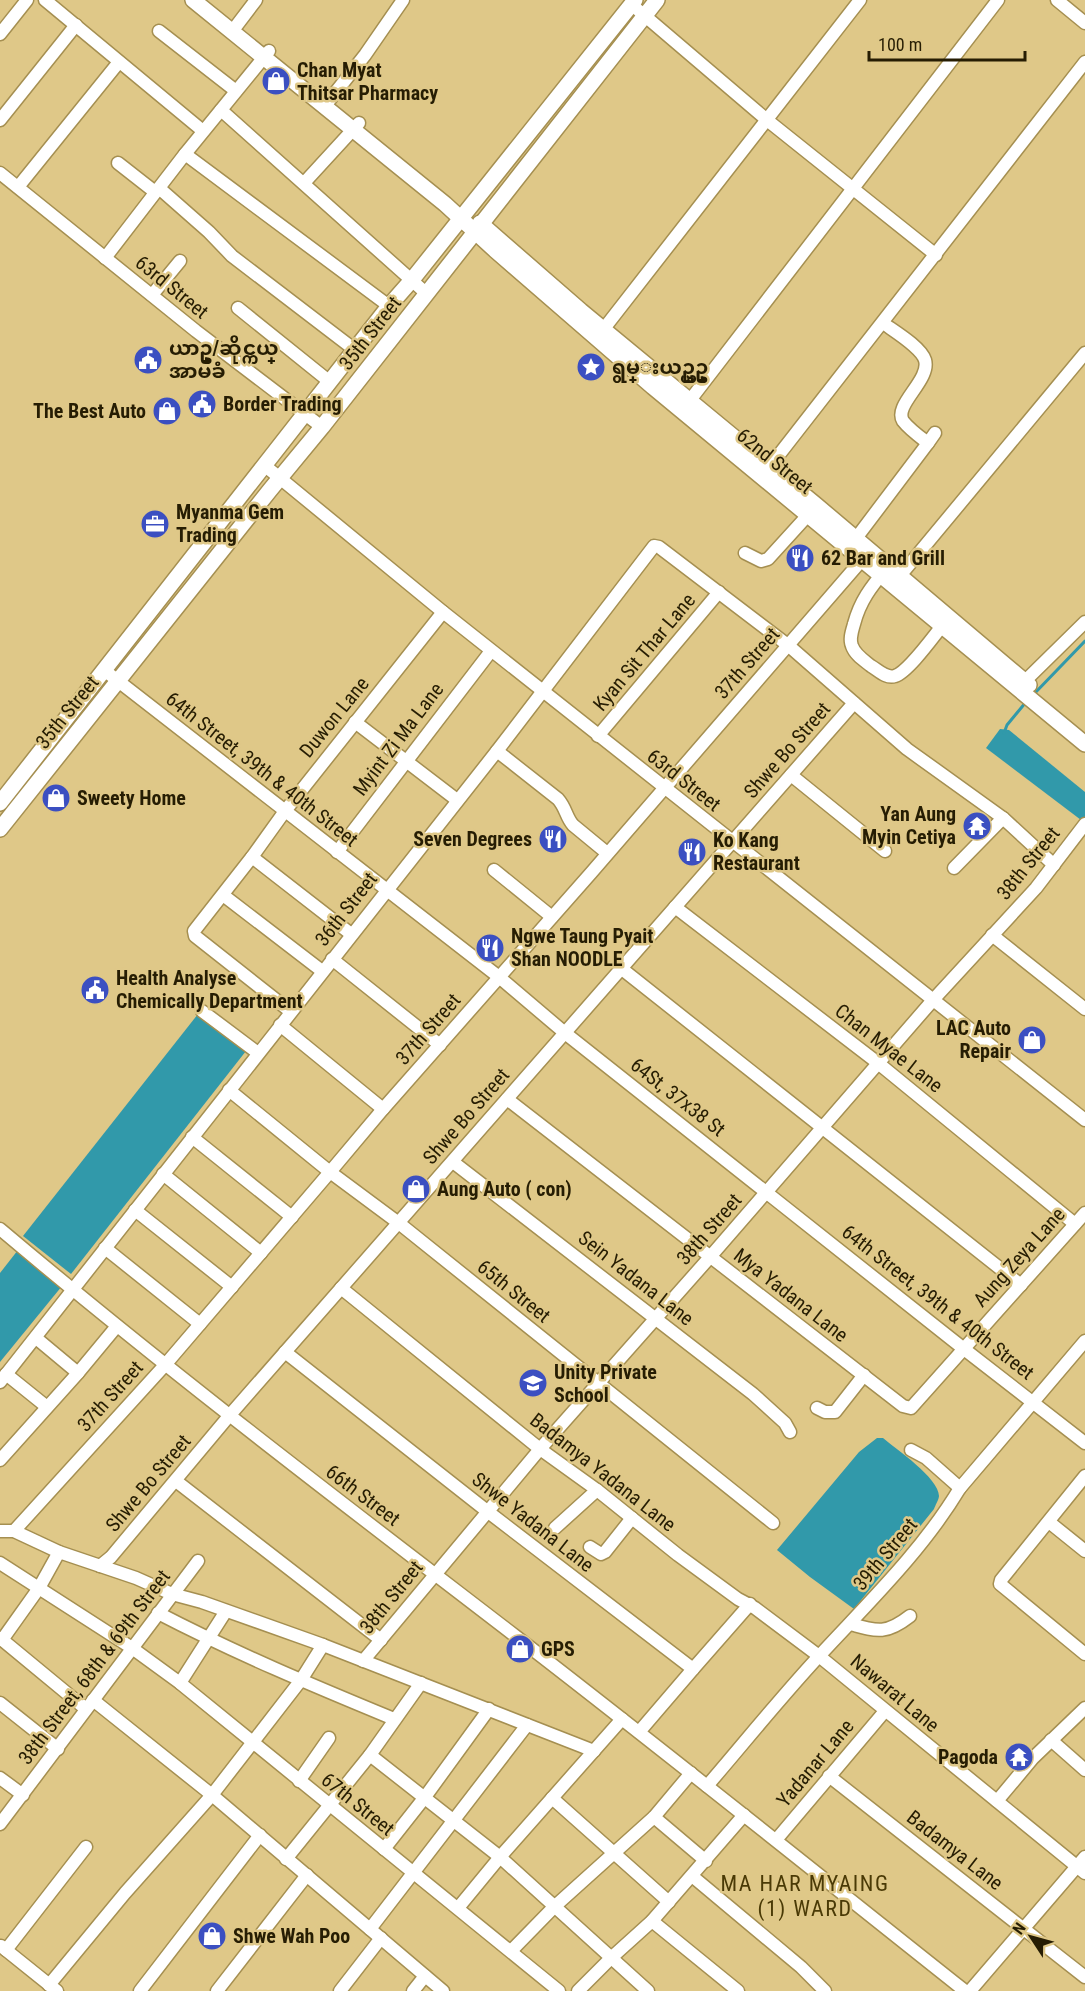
<svg xmlns="http://www.w3.org/2000/svg" width="1085" height="1991" font-family="'Roboto Condensed','Noto Sans Myanmar',sans-serif">
<style>
.water{fill:#3199aa}
.lines{fill:none;stroke-linecap:round;stroke-linejoin:round}
.stream{stroke:#3199aa;stroke-width:3}
.minor-casing{stroke:#a58f51;stroke-width:15}
.major-casing{stroke:#a58f51;stroke-width:18}
.minor{stroke:#fff;stroke-width:12}
.major{stroke:#fff;stroke-width:15}
.labels{text-anchor:middle;stroke-width:5;stroke-linejoin:round;paint-order:stroke}
.poi-label{font-size:20px;font-weight:bold;fill:#261d03;stroke:#dfc888;text-anchor:start}
.street-label{font-size:20px;fill:#261d03;stroke:#dfc888}
.quarter-label{font-size:22px;letter-spacing:1.5px;fill:#4a3a06;stroke:#dfc888}
</style>
<rect width="100%" height="100%" fill="#dfc888"/>
<g class="water">
<path d="M1000,729l9,1 76,62v31l-99,-75z"/>
<path d="M198,1014l48,37 -175,223 -48,-38z"/>
<path d="M18,1250l44,36 -62,76v-89z"/>
<path d="M877,1438h6c13,11 56,40 56,58 0,3 -4,10 -5,13l-80,100 -44,-32 -33,-27 82,-98z"/>
</g>
<g class="lines">
<g class="stream">
<path d="M1033,695l52,-54"/>
<path d="M1004,733l3,-8 19,-23"/>
</g>
<g class="minor-casing">
<g id="minor">
<path d="M45,0l158,131"/>
<path d="M1057,0l28,23"/>
<path d="M638,10l129,110 169,135"/>
<path d="M237,25l19,-25"/>
<path d="M159,31l77,60"/>
<path d="M0,34l27,-34"/>
<path d="M324,107l41,-52 38,-55"/>
<path d="M221,110l206,184"/>
<path d="M0,120l76,-95"/>
<path d="M185,154l204,152"/>
<path d="M118,163l37,29"/>
<path d="M0,173l196,158 126,96"/>
<path d="M304,183l55,-60"/>
<path d="M18,187l101,-125"/>
<path d="M159,188l50,44 23,24 123,94"/>
<path d="M105,258l80,-104 84,-103"/>
<path d="M152,295l28,-34"/>
<path d="M238,308l92,74"/>
<path d="M599,335l261,-335"/>
<path d="M684,408l314,-408"/>
<path d="M928,443l7,-10"/>
<path d="M264,465l179,147 642,508"/>
<path d="M764,474l321,-412"/>
<path d="M851,545l77,-102c-8,-6 -19,-14 -25,-22 -10,-16 28,-41 22,-61 -4,-13 -31,-29 -42,-37"/>
<path d="M745,553l16,8 7,-2 40,-44"/>
<path d="M886,569c-15,18 -26,32 -32,55 -2,7 -5,15 -2,22 3,9 13,15 19,20 7,4 15,13 24,10 13,-4 38,-39 47,-50"/>
<path d="M894,583l191,-230"/>
<path d="M104,670l395,307 66,56 399,316 121,94"/>
<path d="M1025,681l60,-59"/>
<path d="M355,722l102,78"/>
<path d="M598,736l121,-144"/>
<path d="M497,751l61,48c8,9 8,18 15,26l34,28"/>
<path d="M791,775l94,76"/>
<path d="M337,852l154,-201"/>
<path d="M252,857l99,77"/>
<path d="M954,868l49,-50"/>
<path d="M494,870l58,47"/>
<path d="M223,895l99,76"/>
<path d="M675,907l203,156 197,161"/>
<path d="M992,935l93,74"/>
<path d="M332,959l108,86"/>
<path d="M622,969l399,316"/>
<path d="M202,1011l56,42"/>
<path d="M290,1011l-95,-75 -1,-5 58,-74 33,-46 158,-199"/>
<path d="M280,1025l103,84"/>
<path d="M229,1090l101,82 70,52 373,299"/>
<path d="M507,1099l396,307 8,2 174,-195"/>
<path d="M192,1137l100,80"/>
<path d="M453,1162l300,232 32,29 5,9"/>
<path d="M163,1174l98,79"/>
<path d="M135,1210l97,77"/>
<path d="M0,1229c167,141 341,273 514,406 152,117 301,237 451,356"/>
<path d="M105,1248l95,76"/>
<path d="M341,1288l199,161 57,41 81,65 60,44 17,9 64,48 266,217"/>
<path d="M36,1338l42,35"/>
<path d="M285,1352l202,159 206,158 -54,63"/>
<path d="M6,1374l41,33"/>
<path d="M0,1382l497,-631 157,-205 5,1 130,99 118,103 96,69 51,47"/>
<path d="M817,1408l8,4h10l29,-37"/>
<path d="M911,1450l15,8 34,30"/>
<path d="M0,1460l78,-87 39,-47"/>
<path d="M1085,1476l-84,104 -1,4 85,70"/>
<path d="M176,1481l205,159"/>
<path d="M1049,1522l36,29"/>
<path d="M555,1528l42,-38"/>
<path d="M0,1531h14l45,21 77,26 36,16 30,8 121,43 271,106"/>
<path d="M14,1531l151,-166 165,-193 53,-63 208,-236 276,-319"/>
<path d="M590,1547l11,7 4,-2 27,-34"/>
<path d="M0,1563l132,85 48,35 379,308"/>
<path d="M100,1566l11,-9 118,-141 625,-713"/>
<path d="M158,1613c77,40 156,73 236,106"/>
<path d="M851,1624c27,8 36,10 59,-8"/>
<path d="M0,1638l86,71"/>
<path d="M2,1640l37,-52 20,-36"/>
<path d="M363,1661l177,-212 170,-192 223,-257 103,-112 49,-64"/>
<path d="M693,1669l57,-65"/>
<path d="M180,1683l46,-72"/>
<path d="M93,1700l119,95 231,196"/>
<path d="M0,1703l58,46"/>
<path d="M1051,1740l34,30"/>
<path d="M370,1755l130,102 148,134"/>
<path d="M829,1776l256,201"/>
<path d="M0,1778l23,17"/>
<path d="M299,1781l30,-43"/>
<path d="M707,1786c37,-43 74,-89 113,-131 49,-53 102,-104 140,-167l125,-147"/>
<path d="M552,1798l117,104"/>
<path d="M997,1801l36,-43 52,-50"/>
<path d="M654,1817l52,44"/>
<path d="M0,1824l198,-263"/>
<path d="M776,1840l109,-129"/>
<path d="M384,1849l41,-52 64,-88"/>
<path d="M286,1859l84,-104 51,-72"/>
<path d="M692,1876l109,91 24,24"/>
<path d="M458,1908l42,-51 122,-138"/>
<path d="M652,1921l86,70"/>
<path d="M370,1929l157,-204"/>
<path d="M1,1946l56,45"/>
<path d="M6,1950l80,-103"/>
<path d="M511,1951l43,-44 100,-90 37,-44"/>
<path d="M49,1985l76,-92 87,-98 89,-115 22,-35"/>
<path d="M140,1991l120,-156"/>
<path d="M217,1991l90,-116"/>
<path d="M340,1991l41,-53"/>
<path d="M413,1991l12,-15"/>
<path d="M578,1991l33,-33 41,-37 92,-106"/>
<path d="M970,1991l115,-134"/>
</g>
</g>
<g class="major-casing">
<g id="major">
<path d="M193,0l252,204 50,46 158,137 432,357"/>
<path d="M480,223l101,88 235,194 213,180"/>
<path d="M0,803l389,-497 22,-25 224,-281"/>
<path d="M0,829l270,-339 52,-63 335,-427"/>
</g>
</g>
<use href="#minor" class="minor"/>
<use href="#major" class="major"/>
</g>
<defs>
<g id="shop-disc" transform="scale(1.5)"><circle r="9.5" fill="#3b4fc1" stroke="#dfc888"/><path d="M-5-2.5h2.3a2.7 3.5 0 0 1 5.4 0H5L5.5 6h-11ZM-1.5-2.5h3a1.5 2.3 0 0 0-3 0Z" fill="#fff"/></g>
<g id="civic-disc" transform="scale(1.5)"><circle r="9.5" fill="#3b4fc1" stroke="#dfc888"/><path d="M-.6-6.5H3V-4.5H.6V-3L4-1V1h2V6H-6V1h2V-1L-.6-3ZM-1.2 2.5V6h2.4V2.5Z" fill="#fff"/></g>
<g id="sight-disc" transform="scale(1.5)"><circle r="9.5" fill="#3b4fc1" stroke="#dfc888"/><path d="M0-6L1.8-2.2L6-1.7L2.9 1.2L3.7 5.4L0 3.3L-3.7 5.4L-2.9 1.2L-6-1.7L-1.8-2.2Z" fill="#fff"/></g>
<g id="office-disc" transform="scale(1.5)"><circle r="9.5" fill="#3b4fc1" stroke="#dfc888"/><path d="M-6-3h4V-5.5h4V-3h4V5H-6ZM-1-4.5V-3h2v-1.5ZM-6 0V1H6V0Z" fill="#fff"/></g>
<g id="restaurant-disc" transform="scale(1.5)"><circle r="9.5" fill="#3b4fc1" stroke="#dfc888"/><path d="M-5-6h1v4h1v-4h1v4h1v-4h1v5L-1.5 .5V6h-2V.5L-5-1ZM5-6V6H3V1.5H1.5Q1.5-4 5-6Z" fill="#fff"/></g>
<g id="temple-disc" transform="scale(1.5)"><circle r="9.5" fill="#3b4fc1" stroke="#dfc888"/><path d="M0-6L5-2H3V0L6.5 2.5H4V6H1.5V3h-3V6H-4V2.5H-6.5L-3 0V-2H-5Z" fill="#fff"/></g>
<g id="school-disc" transform="scale(1.5)"><circle r="9.5" fill="#3b4fc1" stroke="#dfc888"/><path d="M0-5L7-2L0 1L-7-2ZM-4 1L0 2.5L4 1V4Q0 6-4 4Z" fill="#fff"/></g>
</defs>
<g fill-rule="evenodd">
<use href="#shop-disc" x="276" y="81"/>
<use href="#civic-disc" x="148" y="360"/>
<use href="#sight-disc" x="591" y="367"/>
<use href="#civic-disc" x="202" y="404"/>
<use href="#shop-disc" x="167" y="411"/>
<use href="#office-disc" x="155" y="524"/>
<use href="#restaurant-disc" x="800" y="558"/>
<use href="#shop-disc" x="56" y="798"/>
<use href="#temple-disc" x="977" y="826"/>
<use href="#restaurant-disc" x="553" y="839"/>
<use href="#restaurant-disc" x="692" y="852"/>
<use href="#restaurant-disc" x="490" y="948"/>
<use href="#civic-disc" x="95" y="990"/>
<use href="#shop-disc" x="1032" y="1040"/>
<use href="#shop-disc" x="416" y="1189"/>
<use href="#school-disc" x="533" y="1383"/>
<use href="#shop-disc" x="520" y="1649"/>
<use href="#temple-disc" x="1019" y="1757"/>
<use href="#shop-disc" x="212" y="1936"/>
</g>
<g class="labels">
<g class="poi-label">
<text x="297" y="77">Chan Myat<tspan x="297" dy="23">Thitsar Pharmacy</tspan></text>
<text x="169" y="355">ယာဥ္/ဆိုင္ကယ္<tspan x="169" dy="23">အာမခံ</tspan></text>
<text x="612" y="374">ရွမ္းယဥ္ယဥ္</text>
<text x="223" y="411">Border Trading</text>
<text x="146" y="418" text-anchor="end">The Best Auto</text>
<text x="176" y="519">Myanma Gem<tspan x="176" dy="23">Trading</tspan></text>
<text x="821" y="565">62 Bar and Grill</text>
<text x="77" y="805">Sweety Home</text>
<text x="956" y="821" text-anchor="end">Yan Aung<tspan x="956" dy="23">Myin Cetiya</tspan></text>
<text x="532" y="846" text-anchor="end">Seven Degrees</text>
<text x="713" y="847">Ko Kang<tspan x="713" dy="23">Restaurant</tspan></text>
<text x="511" y="943">Ngwe Taung Pyait<tspan x="511" dy="23">Shan NOODLE</tspan></text>
<text x="116" y="985">Health Analyse<tspan x="116" dy="23">Chemically Department</tspan></text>
<text x="1011" y="1035" text-anchor="end">LAC Auto<tspan x="1011" dy="23">Repair</tspan></text>
<text x="437" y="1196">Aung Auto ( con)</text>
<text x="554" y="1379">Unity Private<tspan x="554" dy="23">School</tspan></text>
<text x="541" y="1656">GPS</text>
<text x="998" y="1764" text-anchor="end">Pagoda</text>
<text x="233" y="1943">Shwe Wah Poo</text>
</g>
<g class="street-label">
<text transform="translate(172 287) rotate(39)" y="7">63rd Street</text>
<text transform="translate(370 333) rotate(-52)" y="7">35th Street</text>
<text transform="translate(775 461) rotate(39)" y="7">62nd Street</text>
<text transform="translate(644 652) rotate(-50)" y="7">Kyan Sit Thar Lane</text>
<text transform="translate(747 663) rotate(-49)" y="7">37th Street</text>
<text transform="translate(67 712) rotate(-51)" y="7">35th Street</text>
<text transform="translate(334 717) rotate(-51)" y="7">Duwon Lane</text>
<text transform="translate(398 739) rotate(-53)" y="7">Myint Zi Ma Lane</text>
<text transform="translate(787 750) rotate(-49)" y="7">Shwe Bo Street</text>
<text transform="translate(262 769) rotate(38)" y="7">64th Street, 39th &amp; 40th Street</text>
<text transform="translate(684 780) rotate(38)" y="7">63rd Street</text>
<text transform="translate(1028 863) rotate(-51)" y="7">38th Street</text>
<text transform="translate(346 909) rotate(-52)" y="7">36th Street</text>
<text transform="translate(428 1029) rotate(-49)" y="7">37th Street</text>
<text transform="translate(889 1048) rotate(38)" y="7">Chan Myae Lane</text>
<text transform="translate(678 1097) rotate(38)" y="7">64St, 37x38 St</text>
<text transform="translate(466 1116) rotate(-49)" y="7">Shwe Bo Street</text>
<text transform="translate(709 1229) rotate(-49)" y="7">38th Street</text>
<text transform="translate(1019 1257) rotate(-48)" y="7">Aung Zeya Lane</text>
<text transform="translate(636 1278) rotate(38)" y="7">Sein Yadana Lane</text>
<text transform="translate(514 1291) rotate(39)" y="7">65th Street</text>
<text transform="translate(791 1295) rotate(38)" y="7">Mya Yadana Lane</text>
<text transform="translate(938 1302) rotate(38)" y="7">64th Street, 39th &amp; 40th Street</text>
<text transform="translate(110 1396) rotate(-48)" y="7">37th Street</text>
<text transform="translate(603 1472) rotate(38)" y="7">Badamya Yadana Lane</text>
<text transform="translate(148 1483) rotate(-50)" y="7">Shwe Bo Street</text>
<text transform="translate(363 1495) rotate(37)" y="7">66th Street</text>
<text transform="translate(533 1522) rotate(38)" y="7">Shwe Yadana Lane</text>
<text transform="translate(885 1554) rotate(-50)" y="7">39th Street</text>
<text transform="translate(391 1597) rotate(-51)" y="7">38th Street</text>
<text transform="translate(94 1667) rotate(-53)" y="7">38th Street, 68th &amp; 69th Street</text>
<text transform="translate(895 1693) rotate(40)" y="7">Nawarat Lane</text>
<text transform="translate(815 1763) rotate(-50)" y="7">Yadanar Lane</text>
<text transform="translate(358 1804) rotate(39)" y="7">67th Street</text>
<text transform="translate(955 1850) rotate(38)" y="7">Badamya Lane</text>
</g>
<g class="quarter-label">
<text x="805" y="1891">MA HAR MYAING<tspan x="805" dy="25">(1) WARD</tspan></text>
</g>
</g>
<g transform="translate(1031 1937) rotate(306)" stroke="#dfc888" stroke-width="4.5" paint-order="stroke">
<path d="M0-4.5L10 22L0 15L-10 22Z" fill="#261d03"/>
<text y="-9" font-size="16" font-weight="bold" text-anchor="middle" fill="#261d03">N</text>
</g>
<path d="M869 51v9h156v-9" fill="none" stroke="#261d03" stroke-width="3"/>
<text x="878" y="51" font-size="18" fill="#261d03" stroke="#dfc888" stroke-width="4.5" paint-order="stroke">100 m</text>
</svg>
